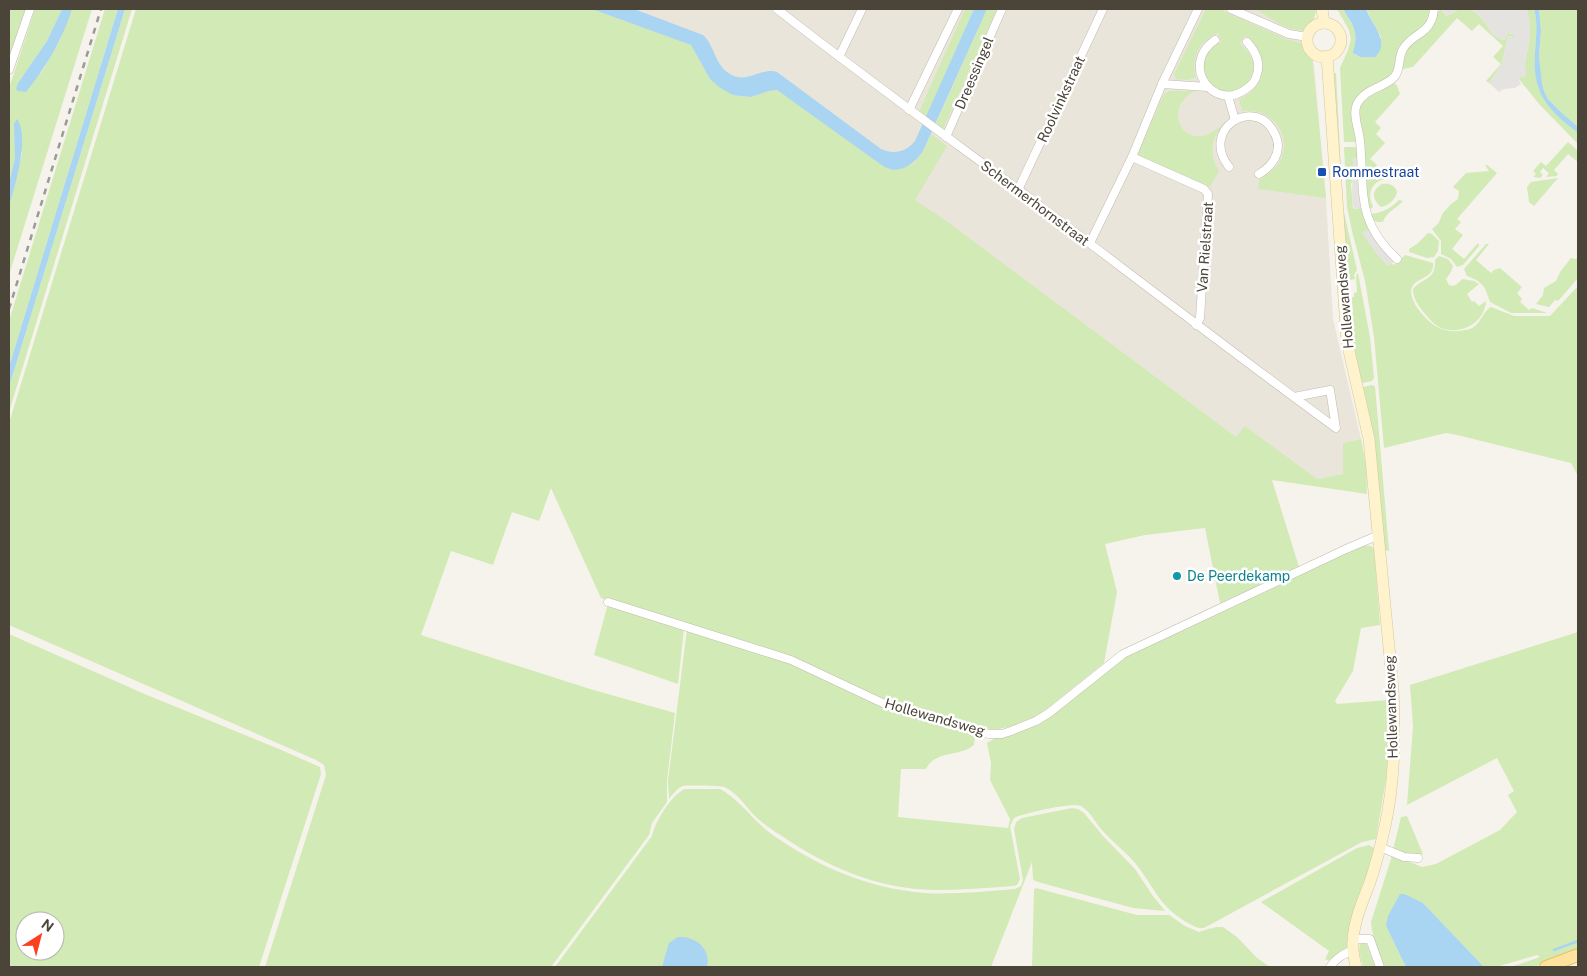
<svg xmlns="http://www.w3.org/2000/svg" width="1587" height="976" font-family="'Public Sans',sans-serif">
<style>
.residential{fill:#eae5da}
.green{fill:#d2eab5;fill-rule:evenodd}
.parking{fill:#e5e3e0}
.water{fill:#a9d4f2}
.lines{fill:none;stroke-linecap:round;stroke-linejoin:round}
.stream{stroke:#a9d4f2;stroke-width:2.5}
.street-casing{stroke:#c2bbae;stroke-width:9}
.secondary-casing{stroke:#d6c79b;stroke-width:12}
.primary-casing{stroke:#e6c16a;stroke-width:14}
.street{stroke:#fff;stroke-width:8}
.secondary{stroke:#fff3cd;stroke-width:11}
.primary{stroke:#ffe39c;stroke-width:12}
.rail{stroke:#9a9a9a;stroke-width:2.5;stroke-dasharray:6 6;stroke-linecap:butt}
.transit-dot{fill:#1a4fb4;stroke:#fff;stroke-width:2}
.culture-dot{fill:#0f9aa8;stroke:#fff;stroke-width:2}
.labels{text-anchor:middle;stroke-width:5;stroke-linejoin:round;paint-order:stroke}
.street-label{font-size:14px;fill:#4b4439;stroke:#fff}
.transit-label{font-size:14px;fill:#164399;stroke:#fff;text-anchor:start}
.culture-label{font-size:14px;fill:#0d838f;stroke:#fff;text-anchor:start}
</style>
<rect width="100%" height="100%" fill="#f6f3ec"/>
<path class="residential" d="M545,9h771l-3,12 -9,8 -3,14 11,12 2,11 12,132 7,121 28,120 -18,4v31l-26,5 -84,-32z"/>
<g class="green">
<path d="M9,9h17l-17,51z"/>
<path d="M35,9h27l-15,32 -29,42 23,-10 18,-31 13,-33h20l-83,266v-69l13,-53 -7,-9v14l-6,25v-88l1,-10z"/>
<path d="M105,9h13l-109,358v-46z"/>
<path d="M125,9h7l-123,403v-25z"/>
<path d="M136,9h456l99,36 19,34 29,17 12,1 18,-6 8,-1 111,79 25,-5 10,-13 8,-17 16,12 -32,54 30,20 291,217 9,-11 72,53 26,-5v-31l18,-4 5,26 1,29 -95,-14 27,87 -79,36 -15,-75 -60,7 -40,9 12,48 -13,71 -65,52 -30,12 -11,2h-16l-81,-22 -25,-9 -67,-34 -37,-14 -171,-52 -50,-110 -12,33 -27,-9 -19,53 -42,-14 -30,84 169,54 85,24 -8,68v21l-15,21 -3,12 -98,132h-286l61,-192 -2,-10 -8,-5 -307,-135v-202z"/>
<path d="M965,9h9l-48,108 -7,-5z"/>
<path d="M987,9h10l-54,120 -7,-5z"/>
<path d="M1206,9h13l67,30 15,4 11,12 14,143 -68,-9 2,-11c41,-16 26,-72 -18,-67l-3,-12c29,-10 32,-49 5,-63l-4,8c34,25 -5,66 -30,39 -4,-5 -7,-11 -7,-18 1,-10 8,-19 18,-23l-3,-9c-18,7 -28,25 -22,44l-8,3 -12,-1 -2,-5z"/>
<path d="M1256,9h60c-4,41 -42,12 -60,0z"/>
<path d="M1337,9h6l13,23 -2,22 6,3h11l10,-20 -15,-28h66l-2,10 -12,13 -21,33 -4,9 -35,23 -2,45h-12l-4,-74 8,-18 3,-11 -2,-9z"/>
<path d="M1442,9l4,7c5,-2 10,-6 15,-7 23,-4 25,28 44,31l2,-7 7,1 1,2v1l-7,-1 -6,28 -13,19 -3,-2 15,-17 -8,-7 10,-11 -24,-22 -7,7 -15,-13 -44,49 -10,2 1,-17 33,-40z"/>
<path d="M1527,9h7c4,14 2,28 1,43 -2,42 12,56 43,81v11l-38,-39 -21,-26v-2l7,-1 -2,-8 6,-32z"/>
<path d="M1539,9h39v118l-16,-14 -14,-14 -4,-8 -2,-8 -3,-28 2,-24z"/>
<path d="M1332,73h4l7,135 14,62 -3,5 1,4 -5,1 -7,-44z"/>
<path d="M1392,83l5,2 3,9 -25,28 6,6 -5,6 9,9 -15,16 7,6 -3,4 11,10c-14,3 -18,15 -12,27l-1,3 -4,-3 -10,-93c5,-18 19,-21 34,-30z"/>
<path d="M1170,91h23c-4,3 -8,7 -11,11 -10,15 0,36 18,34 9,0 17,-8 25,-12 -15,13 -16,31 -6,47l-9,16 -73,-31 27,-62z"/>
<path d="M1568,142l10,9v11l-10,-8 -14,16 4,4 -1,2 -11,1 3,-4 -6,-5 -3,4 3,3 -3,3 -7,-1 3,-3 -3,-3 8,-9 5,4z"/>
<path d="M1345,147h11l2,2 1,9 -8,26 2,24 2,1 6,-1 8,21 -6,4 14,21 11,12 3,-3 3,2 11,-10 28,8c2,15 -15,14 -21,24 -3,7 2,16 6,22 11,14 22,24 41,22 5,-1 11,-1 15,-4 7,-5 10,-17 17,-20l23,9h36l28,-30v190l-7,-13 -114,-28 -11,-2 -62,15 -10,-111 -9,-56 -13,-50 -5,-24 -3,-59z"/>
<path d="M1485,165h2l10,8 -40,46 4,3 -6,7 8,6 -11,14 12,10 14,-16 1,3 -16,19 -6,2 -6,-8 -10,-5v-13l-9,-12 6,-5 5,-11 8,-9 7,-5 1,-8 -6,-4 13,-14 23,-2z"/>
<path d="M1558,178l-24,28 -5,-4 -2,-15 4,-5z"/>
<path d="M1382,184c7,-1 13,1 15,8 -1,7 -9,14 -16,15 -9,-7 -10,-17 1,-23z"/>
<path d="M1399,200l4,1c-7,8 -17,11 -20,21h-6l-6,-3v-5c11,-1 20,-6 28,-14z"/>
<path d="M1428,233l4,1 7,7 -1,10 -4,6 -7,1 -18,-6v-3l8,-5z"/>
<path d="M1486,244h3l-13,16 15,13 3,-3 6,-2 22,19 -5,6 5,6 -2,3 9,8 3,-2 15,5h-36l-21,-11c-5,-16 -7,-20 -23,-26l-3,-7z"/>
<path d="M1439,256l9,3 5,7 -2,6 -5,7 3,6c7,3 9,-3 14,-6l11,2 5,3 -12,10 5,8 2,-1 5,5 7,-5c-1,22 -27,36 -47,26 -7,-4 -12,-11 -17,-17 -5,-6 -9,-13 -9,-21 10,-12 23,-8 22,-29z"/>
<path d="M1571,258l4,1 3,-1v20l-20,23 -3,-1 -6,7 -13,-3 7,-9 1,-7 12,-7 4,-9z"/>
<path d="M1358,273l12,64 4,41 -2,3 -10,2 -8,-30 -2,-56h2v-4l3,-1 -1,-16z"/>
<path d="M1372,385l3,1 14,165 -4,-1 -22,-163z"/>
<path d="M1363,545l8,1 3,3 6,76 -19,3 -8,43 -18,30 2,3 51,-4 1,47 -3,32 -10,60 -14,3 -158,86c-7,1 -12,-3 -18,-6 -27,-17 -30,-31 -47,-54 -11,-15 -26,-25 -38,-39 -6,-7 -11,-18 -20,-23 -8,-4 -58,7 -67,12l-4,8 10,53 -3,6 -4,1c-26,2 -53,4 -79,4 -56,-1 -107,-23 -152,-54 -10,-6 -19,-12 -27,-20 -9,-9 -18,-24 -31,-29 -3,-1 -37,-2 -41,-1 -6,2 -10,8 -14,13l-1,-18 19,-152 99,31 71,34 115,38 3,4 -1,9c-14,12 -39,5 -48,24h-25l-3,48 110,11 2,-9 -20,-39 1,-17 -4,-20 10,-6 15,-3 78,-51 42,-31z"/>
<path d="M608,604l76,24 -6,56 -84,-29z"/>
<path d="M1578,632v317l-44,18h-23l29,-10 -3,-2 -41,12h-12l-61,-64 -37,23 20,41h-23l-11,-36 -1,-9 21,-66 18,6 12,5 14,-3 64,-34 17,-18 -9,-17 6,-4 -17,-33 -90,47 6,-79 -3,-41z"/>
<path d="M9,634l138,61 132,54 41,18 1,7 -62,193h-250zM25,921h30v30h-30z"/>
<path d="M685,789h35l5,3c17,11 29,29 45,41 46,33 97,55 154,60 30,2 61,-2 91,-4l6,-3 2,-6 -9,-51 2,-7 6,-4 50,-10 6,1 6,4 19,23 32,33 18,27 12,15 -32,-3 -95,-26 -5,-2 -1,-18 -41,105h-436l97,-131c3,-14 19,-41 33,-47z"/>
<path d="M1407,816l16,38 -6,2h-6l-18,-6 8,-33z"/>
<path d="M1369,845l5,3 -26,98c-6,8 -11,4 -18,15l-5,-2 4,-8 -68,-49 96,-54z"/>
<path d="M1036,888l101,27h32l16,11 14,6 12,-4v1l5,-2h7l14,10 20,21 13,9h-238l2,-78z"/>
<path d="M1365,943l2,2 8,22h-12l-4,-16 1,-7z"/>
</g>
<g class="parking">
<path d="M1443,9h84l3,13v14l-6,32 2,1v7l-8,2 3,6 -6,4 -11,1 -5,3 -10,-9 13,-19 6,-28 7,1 -1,-3 -7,-1 -2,7 -7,-2 -6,-4 -11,-17 -7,-5 -7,-3h-8l-13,7z"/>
<path d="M1353,158h6l-1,31 3,19 -7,1 -2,-13z"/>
<path d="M1369,229l9,16 16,17 -6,4 -11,-12 -15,-21z"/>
</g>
<g class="water">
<path d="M62,9h10c-9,30 -26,58 -46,83l-8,-1 -2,-2 2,-6 29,-42z"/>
<path d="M118,9h7l-116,378v-20z"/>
<path d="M592,9h42l69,26c11,10 12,28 24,37 19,15 34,-6 50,0l104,77c13,6 25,3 34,-8l59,-132h13l-64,142c-9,13 -24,25 -40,15l-106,-76 -8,1 -18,6 -18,-2 -14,-8 -9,-8 -19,-34z"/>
<path d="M1343,9h23c6,16 25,33 9,48h-15l-7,-4c6,-23 1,-25 -10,-44z"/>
<path d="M1534,9h5l2,22 -2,24 3,28 2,8 4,8 14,14 16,14v6c-31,-24 -46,-40 -43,-81 1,-15 3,-29 -1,-43z"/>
<path d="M17,119c13,17 -2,68 -8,87v-23l6,-25 -1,-34z"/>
<path d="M1400,894h4l19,9 61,64h-78l-20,-41 2,-10z"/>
<path d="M678,937c18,-1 33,12 29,30h-45l7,-24z"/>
</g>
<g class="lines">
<path class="stream" d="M1554,950l24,-9"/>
<g class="street-casing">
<g id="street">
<path d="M777,9c83,65 169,127 254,190 101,76 202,154 305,229l-6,-38 -36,7"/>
<path d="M1231,9l58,25 19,3"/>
<path d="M1215,40c-36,25 -1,73 31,49 5,-3 10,-9 11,-15 4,-12 -2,-23 -10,-32"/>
<path d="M839,57l23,-48"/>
<path d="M9,70l21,-61"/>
<path d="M1162,84l46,3"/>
<path d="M1228,96l7,24"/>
<path d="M909,110l49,-101"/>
<path d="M946,137l56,-128"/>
<path d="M1132,157l72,32 4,5 -8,124 -4,7"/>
<path d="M1229,167c-29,-38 23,-69 43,-38 4,6 6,11 6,18 -1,13 -9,21 -19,27"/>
<path d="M1018,190l85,-181"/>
<path d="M1090,243l42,-86 30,-73 36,-75"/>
<path d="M1397,259c-42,-39 -32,-67 -37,-118 -1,-12 -8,-27 -3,-37 7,-14 23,-16 34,-24 11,-8 6,-20 12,-31 10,-17 29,-14 31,-40"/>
<path d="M608,602l183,58 98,46 56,17 44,11h13l9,-3 25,-10 13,-8 74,-59 223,-105 33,-14"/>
<path d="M1380,847l24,10 14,1"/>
<path d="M1353,939h17l10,28"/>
<path d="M1330,967c6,-9 12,-12 23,-17"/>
</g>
</g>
<g class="secondary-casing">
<g id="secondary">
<path d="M1322,9l2,14"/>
<circle cx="1324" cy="40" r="17"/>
<path d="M1327,56l20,286 22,97 24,250c2,47 2,91 -8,137 -4,19 -9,38 -15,56 -7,19 -16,38 -17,59 -1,9 1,17 3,26"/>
</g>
</g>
<g class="primary-casing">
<path id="primary" d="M1546,967l32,-12"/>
</g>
<use href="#street" class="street"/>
<use href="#secondary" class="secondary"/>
<use href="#primary" class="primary"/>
<path class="rail" d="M9,309l92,-300"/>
</g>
<rect class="transit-dot" x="1317" y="167" width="10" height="10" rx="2.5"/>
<circle class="culture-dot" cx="1177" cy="576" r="5"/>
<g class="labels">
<g class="street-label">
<text transform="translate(974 73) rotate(-67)" y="5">Dreessingel</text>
<text transform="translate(1061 99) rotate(-65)" y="5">Roolvinkstraat</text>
<text transform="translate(1035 203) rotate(37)" y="5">Schermerhornstraat</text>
<text transform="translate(1205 247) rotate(-86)" y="5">Van Rielstraat</text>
<text transform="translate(1344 297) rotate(-95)" y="5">Hollewandsweg</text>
<text transform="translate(1391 707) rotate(-92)" y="5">Hollewandsweg</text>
<text transform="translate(935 717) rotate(16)" y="5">Hollewandsweg</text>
</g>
<g class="transit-label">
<text x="1332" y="177">Rommestraat</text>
</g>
<g class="culture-label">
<text x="1187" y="581">De Peerdekamp</text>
</g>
</g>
<rect width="1587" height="976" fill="none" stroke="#4b4439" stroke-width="20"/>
<g transform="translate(40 936) rotate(36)"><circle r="24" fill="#ffffff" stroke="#b7b4b0"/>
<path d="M0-4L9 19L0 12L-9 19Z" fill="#fc3f1d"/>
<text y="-8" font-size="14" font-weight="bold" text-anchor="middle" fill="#4b4439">N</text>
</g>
</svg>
